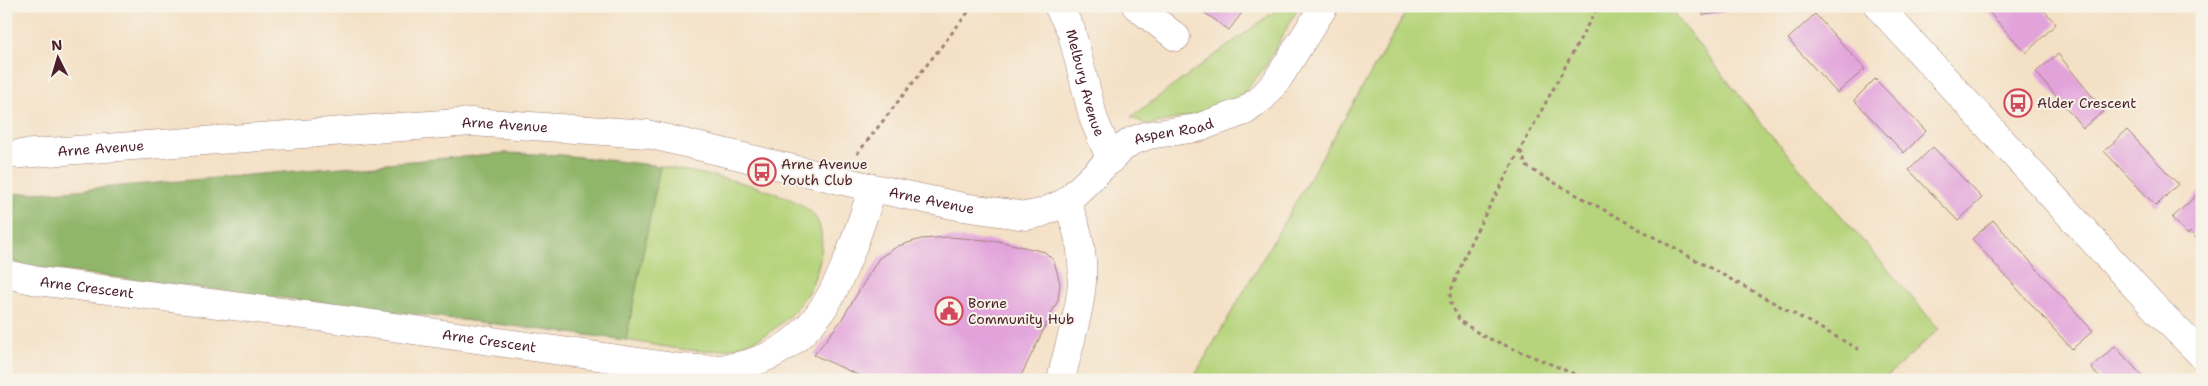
<svg xmlns="http://www.w3.org/2000/svg" width="2208" height="386" font-family="'Shantell Sans',sans-serif">
<style>
.green{fill:#b6d47b;stroke:#807a53}
.forest{fill:#90b66b;stroke:#6d6a4b}
.building{fill:#e2a3db}
.lines{fill:none;stroke-linecap:round;stroke-linejoin:round}
.minor-casing{stroke:#9f8078;stroke-width:29}
.path{stroke:#9f8078;stroke-width:3;stroke-dasharray:4 4;stroke-linecap:butt}
.minor{stroke:#fff;stroke-width:28}
.labels{text-anchor:middle;stroke-width:4;stroke-linejoin:round;paint-order:stroke}
.street-label{font-size:14px;fill:#4a1f2b;stroke:#f7f3e8}
.poi-label{font-size:14px;fill:#4a1f2b;stroke:#f7f3e8;text-anchor:start}
</style>
<rect width="100%" height="100%" fill="#f7f3e8"/>
<filter id="ink" filterUnits="userSpaceOnUse"><feTurbulence type="fractalNoise" baseFrequency=".02" numOctaves="2"/><feDisplacementMap in="SourceGraphic" scale="10" xChannelSelector="R" yChannelSelector="G"/><feConvolveMatrix kernelMatrix="1 2 1 2 8 2 1 2 1" color-interpolation-filters="sRGB"/></filter>
<filter id="wash" filterUnits="userSpaceOnUse"><feTurbulence type="fractalNoise" baseFrequency=".0096" numOctaves="4" result="noise"/><feDisplacementMap in="SourceGraphic" scale="20" xChannelSelector="R" yChannelSelector="G"/><feGaussianBlur stdDeviation="1.12" result="paint"/><feColorMatrix in="noise" values="0 0 0 0 0 0 0 0 0 0 0 0 0 0 0 0 0 1.4 0 .05"/><feComposite in="paint" operator="in"/></filter>
<g filter="url(#wash)">
<rect width="100%" height="100%" fill="#f4e0c5"/>
<g class="green">
<path d="M1282,6h17l-34,61 -26,32 -36,14 -55,12 -17,-8z"/>
<path d="M1410,6h258l98,123 173,200 -56,51h-691z"/>
<path d="M660,166c40,8 121,20 151,46 13,12 12,35 8,51 -5,22 -17,42 -34,57 -51,45 -98,30 -159,20z"/>
</g>
<path class="forest" d="M504,153l58,2 98,11 -34,174 -604,-74 -16,-8v-64l47,-2z"/>
<g id="blocks">
<g class="building">
<path d="M1195,6h52l-18,24z"/>
<path d="M1702,6h23l1,6 -23,3z"/>
<path d="M1983,6h57l16,18 -30,29z"/>
<path d="M1815,14l50,55 -28,24 -49,-54z"/>
<path d="M2058,54l46,57 -21,17 -47,-56z"/>
<path d="M1875,79l51,52 -22,22 -50,-53z"/>
<path d="M2127,130l51,54 -22,22 -52,-55z"/>
<path d="M1933,147l49,51 -24,23 -49,-51z"/>
<path d="M2202,190v54l-12,-12 -2,3 -16,-17z"/>
<path d="M1993,220l100,111 -21,18 -100,-110z"/>
<path d="M949,237l49,4 47,11 9,9 6,22 -2,17 -39,80h-150l-55,-25 26,-33 39,-64 19,-12 23,-7z"/>
<path d="M2115,346l31,34h-44l-11,-12z"/>
</g>
</g>
</g>
<g filter="url(#ink)">
<use href="#blocks" fill-opacity="0" stroke="#9f8078" stroke-width="1"/>
<g class="lines">
<g class="minor-casing">
<g id="minor">
<path id="s1" d="M1058,6l13,24 23,90 17,40"/>
<path d="M1136,6l40,31"/>
<path d="M1878,6l278,303 46,46"/>
<path id="s2" d="M6,155l466,-33 175,12 226,54 90,19 63,9 15,-3 25,-11 55,-53 11,-8 17,-6 48,-7 48,-17 17,-13 14,-16 48,-76"/>
<path id="s3" d="M6,274l32,7 313,40 330,47c13,1 26,2 38,1 105,-10 125,-98 154,-181"/>
<path d="M1061,380c15,-67 37,-111 5,-178"/>
</g>
</g>
<g class="path">
<path d="M1521,151l5,15 18,11 318,174"/>
<path d="M857,154l116,-148"/>
<path d="M1589,380l-106,-44 -23,-15 -9,-17 -1,-11 22,-54 126,-233"/>
</g>
<use href="#minor" class="minor"/>
</g>
</g>
<defs>
<g id="bus-ring" transform="scale(1.4375)"><circle r="9.5" fill="#f7f3e8" stroke="#d1495b" stroke-width="1.5"/><path d="M-5-6H5V4H4V6H2V4H-2V6H-4V4H-5ZM-3.5-4V0h7V-4ZM-3.5 1.2v1.5H-2V1.2ZM2 1.2v1.5H3.5V1.2Z" fill="#d1495b"/></g>
<g id="civic-ring" transform="scale(1.4375)"><circle r="9.5" fill="#f7f3e8" stroke="#d1495b" stroke-width="1.5"/><path d="M-.6-6.5H3V-4.5H.6V-3L4-1V1h2V6H-6V1h2V-1L-.6-3ZM-1.2 2.5V6h2.4V2.5Z" fill="#d1495b"/></g>
</defs>
<g fill-rule="evenodd">
<use href="#bus-ring" x="2018" y="103"/>
<use href="#bus-ring" x="762" y="172"/>
<use href="#civic-ring" x="949" y="311"/>
</g>
<g class="labels">
<g class="street-label">
<text dy="5" stroke="none"><textPath href="#s1" startOffset="82">Melbury Avenue</textPath></text>
<text dy="5" stroke="none"><textPath href="#s2" startOffset="500">Arne Avenue</textPath></text>
<text dy="5" stroke="none"><textPath href="#s2" startOffset="1206">Aspen Road</textPath></text>
<text dy="5" stroke="none"><textPath href="#s2" startOffset="95">Arne Avenue</textPath></text>
<text dy="5" stroke="none"><textPath href="#s2" startOffset="935">Arne Avenue</textPath></text>
<text dy="5" stroke="none"><textPath href="#s3" startOffset="82">Arne Crescent</textPath></text>
<text dy="5" stroke="none"><textPath href="#s3" startOffset="488">Arne Crescent</textPath></text>
</g>
<g class="poi-label">
<text x="2037" y="108">Alder Crescent</text>
<text x="781" y="169">Arne Avenue<tspan x="781" dy="16">Youth Club</tspan></text>
<text x="968" y="308">Borne<tspan x="968" dy="16">Community Hub</tspan></text>
</g>
</g>
<rect width="2208" height="386" fill="none" stroke="#f7f3e8" stroke-width="25"/>
<g transform="translate(58 58) rotate(355)" stroke="#f7f3e8" stroke-width="4" paint-order="stroke">
<path d="M0-4L9 19L0 12L-9 19Z" fill="#4a1f2b"/>
<text y="-8" font-size="14" font-weight="bold" text-anchor="middle" fill="#4a1f2b">N</text>
</g>
</svg>
